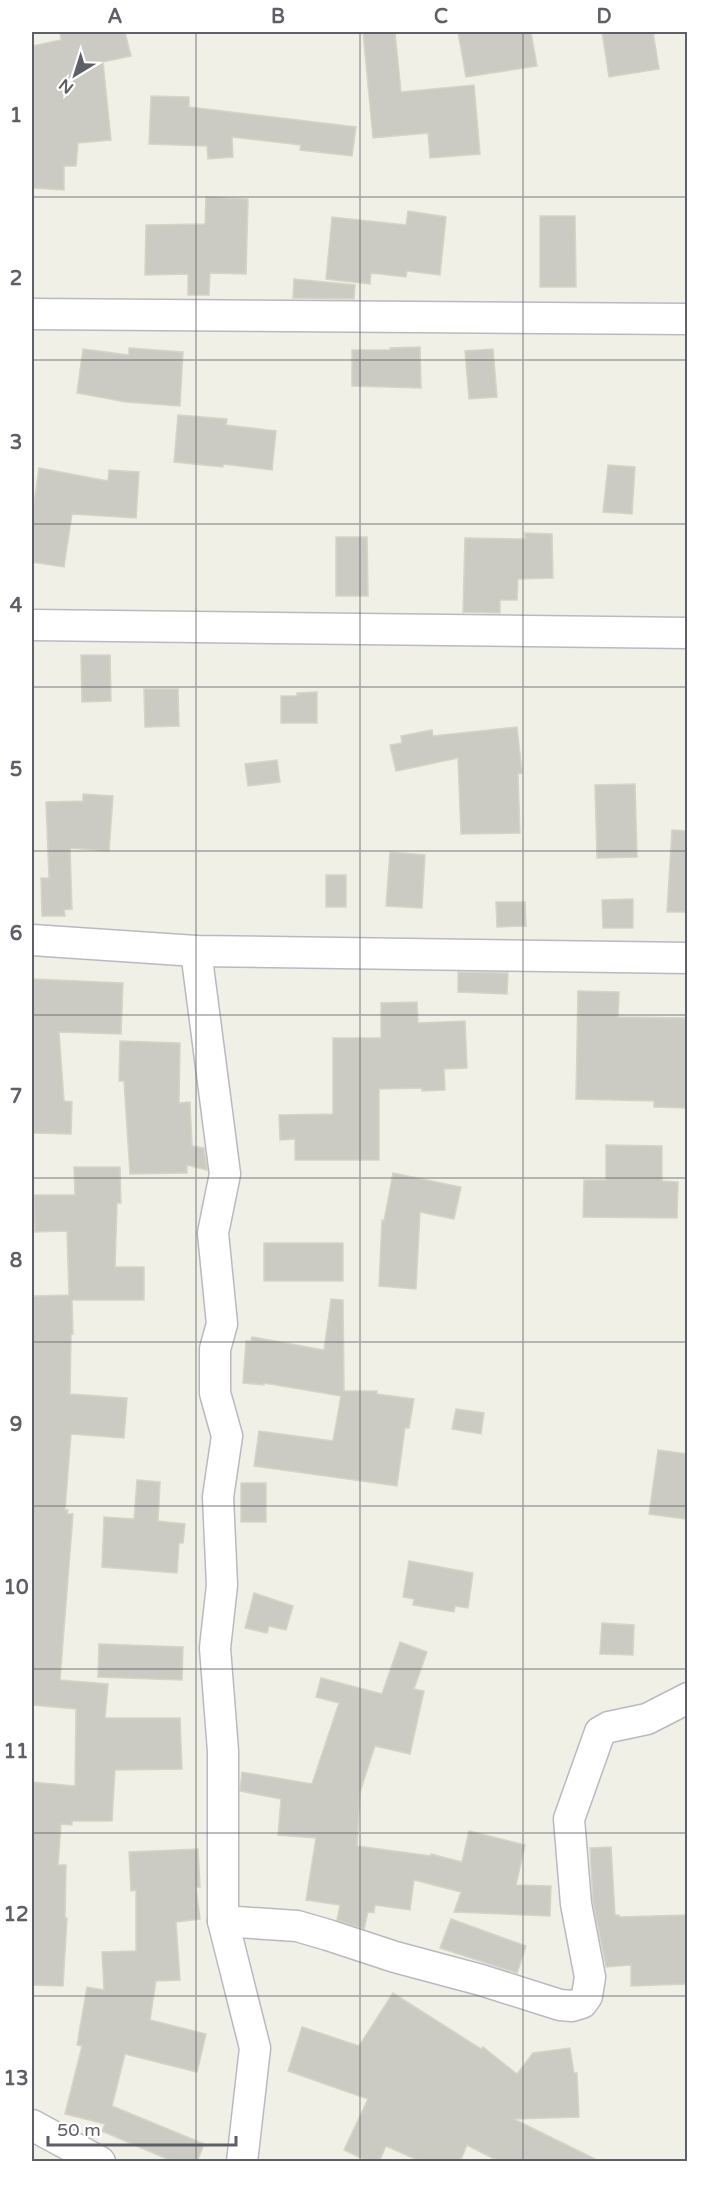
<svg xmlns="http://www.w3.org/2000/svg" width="719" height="2193" font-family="'Varela Round',sans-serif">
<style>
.building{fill:#cbcbc3;stroke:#d5d4c5;stroke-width:1.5}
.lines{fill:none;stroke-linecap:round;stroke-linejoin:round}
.minor-casing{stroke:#b9bac0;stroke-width:33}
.minor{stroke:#fff;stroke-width:30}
.grid{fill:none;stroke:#5e6067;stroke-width:1.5;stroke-opacity:0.55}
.neatline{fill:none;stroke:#5e6067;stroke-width:2}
.grid-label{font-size:20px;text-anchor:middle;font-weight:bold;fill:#5e6067}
</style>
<rect width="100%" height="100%" fill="#f0f0e7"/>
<g class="building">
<path d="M60,32h65l6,24 -28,6 8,78 -33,3 -2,23h-12v24l-32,-2v-142l29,-6z"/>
<path d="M363,32h32l6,60 73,-7 6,69 -50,4 -2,-25 -55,5z"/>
<path d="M458,32h73l6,34 -71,11z"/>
<path d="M602,32h51l6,37 -50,8z"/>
<path d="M151,96l38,1v10l167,20 -4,29 -52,-6 1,-5 -69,-8 1,20 -25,2 -1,-13 -58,-2z"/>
<path d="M206,197l42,2 -2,75 -36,-1 -1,22h-21v-21l-43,1 1,-50 59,-1z"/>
<path d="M408,211l38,6 -6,58 -33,-4 -1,6 -35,-4 -1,11 -44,-5 6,-62 74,8z"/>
<path d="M540,216h35l1,71h-36z"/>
<path d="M294,279l61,6 -1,14 -61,-1z"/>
<path d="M420,347l1,41 -69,-2v-36h38v-2z"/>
<path d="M129,348l54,4 -3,54 -54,-4 -49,-9 6,-44 46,6z"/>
<path d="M493,349l4,48 -28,2 -4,-48z"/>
<path d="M178,415l49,4 -1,6 50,6 -4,39 -49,-6v3l-49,-5z"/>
<path d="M608,465l27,2 -3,47 -29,-2z"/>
<path d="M39,468l69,13 1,-11 30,2 -3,46 -64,-4 -8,53 -32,-5v-45z"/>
<path d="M525,533l27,1 1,44 -35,1 -1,21h-17v13l-37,-1 2,-74 60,1z"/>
<path d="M336,537h31l1,59h-32z"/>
<path d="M81,655h29l1,46 -29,1z"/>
<path d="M144,689h34l1,37 -34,1z"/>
<path d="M317,692v31h-36v-27h16v-3z"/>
<path d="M517,727l5,46 -4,1 2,59 -59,1 -3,-76 -62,13 -6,-26 12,-2 -1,-7 31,-6 1,6z"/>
<path d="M277,760l3,22 -32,4 -3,-22z"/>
<path d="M635,784l2,73 -40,1 -2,-73z"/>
<path d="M83,794l30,2 -4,55 -39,-3 2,61 -8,1 1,6h-23l-1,-38h8l-3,-76 37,-1z"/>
<path d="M672,830l15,1v81h-20z"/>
<path d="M390,852l35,3 -3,53 -36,-2z"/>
<rect x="326" y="875" width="20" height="32"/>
<path d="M633,899v29h-30l-1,-28z"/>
<path d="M496,902h29l1,24 -29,1z"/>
<path d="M458,972l50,1 -1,21 -49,-2z"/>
<path d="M32,979l91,4 -2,51 -62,-2 5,69 8,1 -1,32 -39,-1z"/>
<path d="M578,991l41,1 -1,25 69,1 -1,90 -32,-1v-6l-78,-2z"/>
<path d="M417,1002l1,21 47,-2 2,47 -23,1 1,21 -23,1v-3l-43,1v71h-84v-21l-15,1 -1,-25 54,-1v-76h48v-35z"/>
<path d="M120,1041l60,2 -1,60 11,-1 2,44 12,2 3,22 -20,-5v8l-57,1 -6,-93h-5z"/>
<path d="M606,1145l56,1v35l16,1 -1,36 -94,-1 1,-37h22z"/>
<path d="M74,1167h46l1,36h-4l-2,64h29v33h-72l1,34h-2l-1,60 57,4 -3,40 -53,-4 -6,76h3l-1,4h6l-13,166 48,4 -3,34h75l2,51 -67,1 -3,51h-40v4l-11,-1 -3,41h8l-1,53h2l-4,68 -31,-1v-203l43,4 1,-77 -44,-4 1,-370h-1v-39l37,-1 -2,-64 -32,1 -1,-37h41z"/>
<path d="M393,1173l68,14 -7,32 -34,-7 -4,77 -37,-3 3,-66 2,1z"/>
<rect x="264" y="1243" width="79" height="38"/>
<path d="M331,1299l12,1 1,91h33v3l37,5 -5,29h-4l-8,58 -143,-20 5,-35 74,10 8,-45 -77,-13v2l-21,-2 3,-42h5l1,-4 72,13z"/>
<path d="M456,1409l28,4 -3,21 -29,-5z"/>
<path d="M658,1450l29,4v45l-2,20 -36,-5z"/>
<path d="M137,1480l23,2 -2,39 27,3 -2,19h-4l-2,30 -75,-6 2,-50 30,2z"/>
<rect x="241" y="1483" width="25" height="39"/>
<path d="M409,1561l64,12 -5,35 -13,-2 -1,6 -41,-7 1,-6 -11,-2z"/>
<path d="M254,1593l39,13 -7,24 -17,-4 -2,7 -22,-5z"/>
<path d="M602,1623l32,2 -1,30 -33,-1z"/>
<path d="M400,1642l27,10 -13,37 10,2 -14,63 -35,-8 -15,46 -3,54 74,10v-2l31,8 7,-31 56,14 -9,40 35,1 -1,30 -96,-4 7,-20 -47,-12 -4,30 -35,-5 -1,8 -6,-1 -4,17 -27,-9 3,-15 -34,-5 10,-62 -38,-3 3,-36 -41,-8 2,-19 70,12 27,-81 -23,-6 5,-19 61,16z"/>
<path d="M99,1644l84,3 -1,33 -84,-3z"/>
<path d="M611,1847l4,68h4v2l68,-2v69l-56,2v-21l-25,2 -13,-65 -3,-54z"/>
<path d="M198,1849l2,38h-4l4,32 -24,3 4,58 -24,1 -6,39 56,14 -9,38 -72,-18 -13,52 92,38 -7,18h-23l-72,-31 3,-7 -40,-10 17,-68 -5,-1 10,-58 17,3 -2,-38 34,-1v-61l-5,1 -2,-39z"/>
<path d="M451,1919l75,27 -9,27 -77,-25z"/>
<path d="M393,1993l88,56 2,-2 34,27 16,-21 37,-5 4,25h3l2,44 -65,2 87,43h-101l-33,-17 -7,17h-38l-36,-16 -7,16h-10l-25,-12 24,-51 -80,-28 14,-44 57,19z"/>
</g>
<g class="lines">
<g class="minor-casing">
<g id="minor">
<path d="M32,314l656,5"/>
<path d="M32,625l656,8"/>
<path d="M32,940l164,11 492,7"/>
<path d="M196,951l29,223 -12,59 9,91 -7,25v44l12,43 -9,61 4,88 -7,63 8,103v170l32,127 -13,114"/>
<path d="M223,1921l74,5 31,9 67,22 86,23 79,25 12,1 10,-3 5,-7 3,-19 -14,-73 -7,-85 31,-87 9,-5 38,-8 41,-21"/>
<path d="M32,2125l68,37"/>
</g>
</g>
<use href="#minor" class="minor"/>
</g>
<path class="grid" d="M196,32v2130M360,32v2130M523,32v2130M32,197h656M32,360h656M32,524h656M32,687h656M32,851h656M32,1015h656M32,1178h656M32,1342h656M32,1506h656M32,1669h656M32,1833h656M32,1996h656"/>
<rect width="719" height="2193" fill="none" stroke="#ffffff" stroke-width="66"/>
<g transform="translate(75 75) rotate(218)" stroke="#ffffff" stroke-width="4.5" paint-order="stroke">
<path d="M0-4.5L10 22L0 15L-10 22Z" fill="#5e6067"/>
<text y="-9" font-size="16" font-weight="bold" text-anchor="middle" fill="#5e6067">N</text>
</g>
<path d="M48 2136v9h188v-9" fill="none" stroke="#5e6067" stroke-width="3"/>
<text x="57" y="2136" font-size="18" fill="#5e6067" stroke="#ffffff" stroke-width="4.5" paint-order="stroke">50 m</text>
<rect x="33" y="33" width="653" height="2127" class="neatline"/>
<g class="grid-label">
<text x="115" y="23">A</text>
<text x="278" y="23">B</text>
<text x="441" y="23">C</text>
<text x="604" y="23">D</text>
<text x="16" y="122">1</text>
<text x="16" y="285">2</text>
<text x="16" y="449">3</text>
<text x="16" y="612">4</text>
<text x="16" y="776">5</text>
<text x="16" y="940">6</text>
<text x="16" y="1103">7</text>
<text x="16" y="1267">8</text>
<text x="16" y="1431">9</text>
<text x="16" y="1594">10</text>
<text x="16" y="1758">11</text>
<text x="16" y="1921">12</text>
<text x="16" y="2085">13</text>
</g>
</svg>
